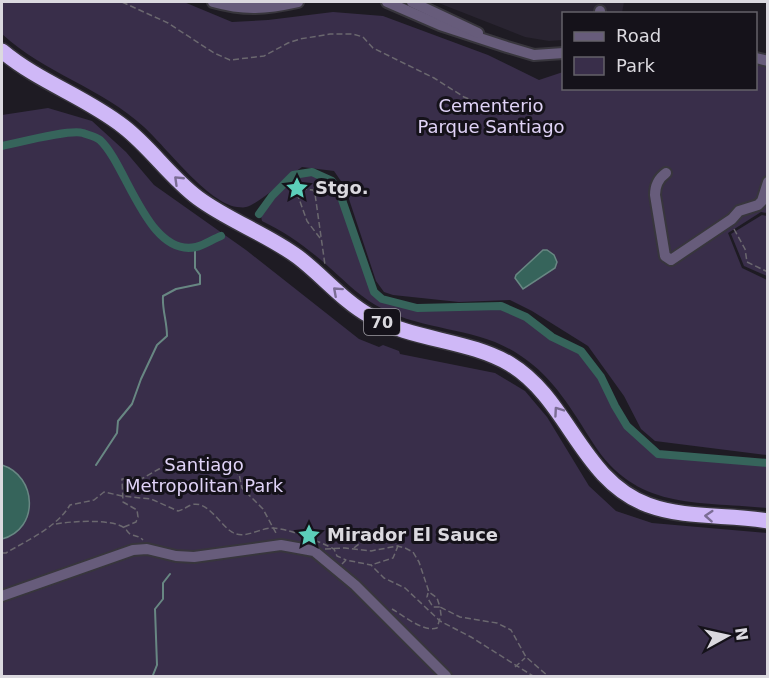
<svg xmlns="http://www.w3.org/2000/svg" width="769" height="678" font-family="'DejaVu Sans',sans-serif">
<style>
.built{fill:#292431}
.green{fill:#392e4a}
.water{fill:#36645b;stroke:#688783;stroke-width:1.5}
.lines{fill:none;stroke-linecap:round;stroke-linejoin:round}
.stream{stroke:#688783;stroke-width:2}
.canal{stroke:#36645b;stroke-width:8}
.minor-casing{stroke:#38363d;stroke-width:14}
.highway-casing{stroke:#38363d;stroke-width:18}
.path{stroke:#6b686f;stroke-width:1.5;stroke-dasharray:6 3;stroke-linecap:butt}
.minor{stroke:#675c7b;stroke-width:10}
.highway{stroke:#cfb8f7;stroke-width:15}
.oneway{stroke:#7b6d94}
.labels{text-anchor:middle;stroke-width:6;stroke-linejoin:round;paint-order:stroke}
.shield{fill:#15121a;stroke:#a09da4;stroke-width:1.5}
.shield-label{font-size:16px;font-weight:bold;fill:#dbd9df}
.park-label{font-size:18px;fill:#e0d3f7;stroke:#15121a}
.poi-label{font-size:18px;font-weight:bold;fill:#dbd9df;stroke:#15121a;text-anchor:start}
</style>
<rect width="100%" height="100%" fill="#1e1b23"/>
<path class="built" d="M436,2h188l-2,11 -58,1 -1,26 -14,1 -24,-4z"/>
<g class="green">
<path d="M2,2h182l48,20 36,-2 65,-8 50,4 105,39 51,25 24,-8 1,16h192v-28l11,4v149l-6,-1 -33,21 14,35 25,12v175l-112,-14 -14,-12 -17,-33 -36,-50 -56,-35 -22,-11 -51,2 -66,-7 -9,-3 -8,-11 -31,-94 -11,-16 -32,-4c-10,7 -46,39 -56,40 -3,1 -6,0 -9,0 -29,-4 -71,-60 -93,-80 -42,-39 -100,-54 -142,-93z"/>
<path d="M48,108l44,13 34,31 28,33 92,65 113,89 20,8 4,-2 16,6 1,3 95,19 30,18 22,26 42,69 27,25 36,12 115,10v143h-765v-561z"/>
<path d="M312,175l19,7 7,13 34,98 9,8 36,9 84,-1 24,10 26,20 29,14 19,25 14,29 13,20 31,30 110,8v43c-69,-7 -131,3 -174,-65 -21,-33 -39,-65 -72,-87 -41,-29 -94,-24 -138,-47 -21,-10 -36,-26 -53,-41 -21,-19 -43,-35 -68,-47l-1,-5 13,-18 21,-20z"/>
<path d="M762,215l5,1v60l-23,-10 -13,-32z"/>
</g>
<g class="water">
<path d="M543,250h4l7,5 3,7 -2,6 -32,21 -8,-11 1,-3z"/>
<path d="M2,465c35,11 38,64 0,74z"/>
</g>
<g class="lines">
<g class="stream">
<path d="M96,465l21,-32 1,-12 14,-17 9,-25 16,-34 10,-9c0,-15 -5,-26 -4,-40l13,-7 24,-5v-9l-5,-7v-21"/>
<path d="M153,675l4,-10 -2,-56 8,-10v-16l7,-9"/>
</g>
<g class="canal">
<path d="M2,146c16,-3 67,-17 81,-13 5,2 13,4 17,7 27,25 48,118 96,107 8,-2 17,-8 25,-11"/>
<path d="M259,214l13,-18 21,-21 19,-3 20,9 8,13 34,98 8,7 35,9 84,-2 25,11 26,20 29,14 20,26 14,29 12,20 31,28 110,9"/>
</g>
<g class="minor-casing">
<g id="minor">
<path d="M213,2c32,9 53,7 85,0"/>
<path d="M387,2l53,23 67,22 27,8 30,-2"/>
<path d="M412,2l66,31"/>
<path d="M600,14v-3"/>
<path d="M756,58l12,3"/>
<path d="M666,173c-7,5 -11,13 -11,22l10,61 6,4 61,-41 7,-8 19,-6 4,-4 6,-19"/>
<path d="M2,596l131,-46 14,-1 29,7 18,1 87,-12 33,6 41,34 91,91"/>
</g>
</g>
<g class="highway-casing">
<path id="highway" d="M2,51c37,31 84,46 122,76 27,21 46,50 74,71 31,23 69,36 100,59 25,19 45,44 72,59 44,25 97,23 140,48 59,36 71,116 138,141 38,14 80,9 120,16"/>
</g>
<g class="path">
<path d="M122,2l46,21 46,30 16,7 34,-4 24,-13 12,-4 30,-5h23l10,3 10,11 61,30 30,19 20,8 16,2 25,-3"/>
<path d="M734,229l11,20 2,13 21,10"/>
<path d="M320,238l-13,-17 -9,-25 6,-7 9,1 2,4 10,71"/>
<path d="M56,524c16,-3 54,-5 67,3 5,3 3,4 7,7 6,3 8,1 13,6"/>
<path d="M124,527l12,-5 2,-5 -1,-7 -14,-8 -1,-23 21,-1 16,-9 12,-3 14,4 21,-1 12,-3 21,8 3,14 21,21 14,26"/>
<path d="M354,548c10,-10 34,-15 46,-7l-7,17 -22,7"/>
<path d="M325,549l20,-1 26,3 26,-5 8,2 8,4 6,10 10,30 8,6 3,9 20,10 37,6 14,7 15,27 22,19"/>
<path d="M2,553h4c23,-14 50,-25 64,-48l24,-5 10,-8 18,4 29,3 27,12c5,-1 8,-4 13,-6 16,-6 30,21 41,27 12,8 27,-4 41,-4 17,1 45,13 61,21l3,7 9,4"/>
<path d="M342,564l4,-4 25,5 13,13 21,10 35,33 31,16 62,39"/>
<path d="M392,609c12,7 31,23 45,19l4,-13 -1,-8h-7l-6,-10 1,-4"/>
<path d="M515,667l10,-9"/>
</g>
<use href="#minor" class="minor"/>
<use href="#highway" class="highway"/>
</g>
<defs><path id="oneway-chevron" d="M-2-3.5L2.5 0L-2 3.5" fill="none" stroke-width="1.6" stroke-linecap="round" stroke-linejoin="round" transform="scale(1.5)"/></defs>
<g class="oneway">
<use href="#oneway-chevron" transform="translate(178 180) rotate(-136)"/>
<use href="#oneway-chevron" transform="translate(337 291) rotate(-138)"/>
<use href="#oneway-chevron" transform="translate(558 411) rotate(-125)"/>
<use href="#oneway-chevron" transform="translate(709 516) rotate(-176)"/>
</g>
<defs>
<g id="sight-bare" transform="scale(1.8)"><path d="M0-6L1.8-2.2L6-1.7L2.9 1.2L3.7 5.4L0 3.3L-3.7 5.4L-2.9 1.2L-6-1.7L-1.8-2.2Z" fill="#5cceba" stroke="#15121a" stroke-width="2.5" paint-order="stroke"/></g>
</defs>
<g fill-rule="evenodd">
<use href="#sight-bare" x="297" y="188"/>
<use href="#sight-bare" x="309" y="535"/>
</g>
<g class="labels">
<rect class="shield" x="364" y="309" width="36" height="26" rx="4.5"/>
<g class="shield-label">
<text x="382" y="328">70</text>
</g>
<g class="park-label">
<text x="491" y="112">Cementerio<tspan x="491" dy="21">Parque Santiago</tspan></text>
<text x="204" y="471">Santiago<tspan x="204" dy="21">Metropolitan Park</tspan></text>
</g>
<g class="poi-label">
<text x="315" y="194">Stgo.</text>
<text x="327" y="541">Mirador El Sauce</text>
</g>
</g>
<rect width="769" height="678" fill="none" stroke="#dbd9df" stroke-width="6"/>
<rect x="562" y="12" width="195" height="78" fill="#15121a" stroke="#646269" stroke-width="1.5"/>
<rect x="574" y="32" width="30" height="9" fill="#675c7b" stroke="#646269" stroke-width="1.5"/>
<text x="616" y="42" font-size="18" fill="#dbd9df">Road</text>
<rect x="574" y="57" width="30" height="18" fill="#392e4a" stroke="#646269" stroke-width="1.5"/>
<text x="616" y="72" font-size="18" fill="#dbd9df">Park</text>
<g transform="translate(727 636) rotate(82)" stroke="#15121a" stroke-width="4.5" paint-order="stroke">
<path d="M0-4.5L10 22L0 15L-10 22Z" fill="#dbd9df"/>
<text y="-9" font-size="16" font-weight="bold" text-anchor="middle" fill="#dbd9df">N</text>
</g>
</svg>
